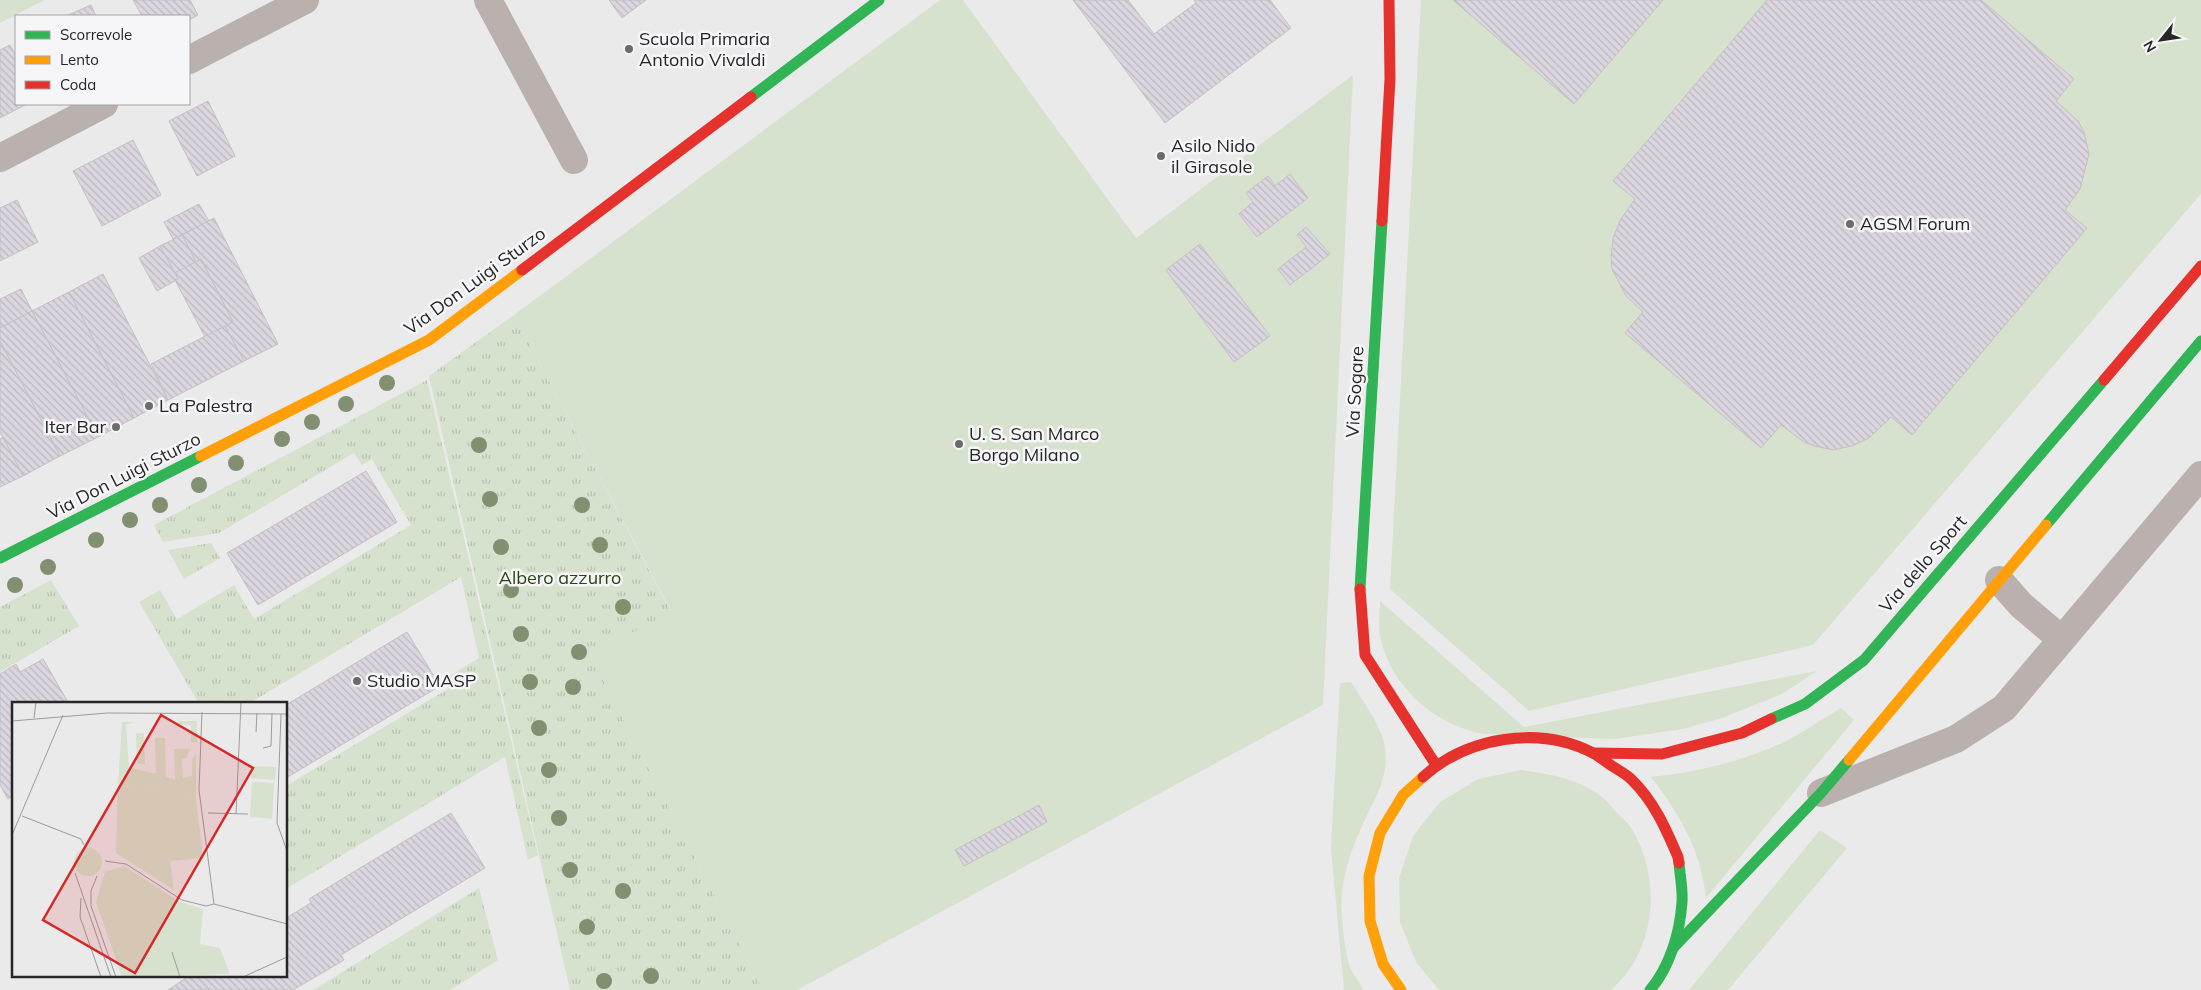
<svg xmlns="http://www.w3.org/2000/svg" width="2201" height="990" font-family="Mulish,sans-serif">
<style>
.grass{fill:#d6e2cd}
.park{fill:url(#park-tufts)}
.building{fill:url(#building-back-hatch);stroke:#c2c2c2}
.lines{fill:none;stroke-linecap:round;stroke-linejoin:round}
.street{stroke:#bab1af;stroke-width:28}
.fast{stroke:#30b455;stroke-width:11}
.slow{stroke:#ff9f0a;stroke-width:11}
.jam{stroke:#e5322d;stroke-width:11}
.tree{fill:#809071}
.poi-dot{fill:#6b6b6c;stroke:#f6f6f9;stroke-width:2}
.labels{text-anchor:middle;stroke-width:5;stroke-linejoin:round;paint-order:stroke}
.poi-label{font-size:18px;fill:#262627;stroke:#f6f6f9;text-anchor:start}
.street-label{font-size:18px;fill:#262627;stroke:#f6f6f9}
.park-label{font-size:18px;fill:#2a460e;stroke:#f6f6f9}
.inset-road{fill:none;stroke:#9c9c9d;stroke-width:1}
.view{fill:#d62828;fill-opacity:0.15;stroke:#d62828;stroke-width:2.5}
.inset-edge{fill:none;stroke:#262627;stroke-width:2.5}
</style>
<defs>
<pattern id="park-tufts" width="24" height="20" patternUnits="userSpaceOnUse" patternTransform="scale(1.25)"><rect width="24" height="20" fill="#d6e2cd"/><path d="M3 7l-1-3M5 7V3M7 7l1-3M15 17l-1-3M17 17v-4M19 17l1-3" fill="none" stroke="#b8c2b0"/></pattern>
<pattern id="building-back-hatch" width="6" height="6" patternUnits="userSpaceOnUse" patternTransform="scale(1.25)"><rect width="6" height="6" fill="#dcd6e0"/><path d="M-1 5l2 2M0 0l6 6M5-1l2 2" fill="none" stroke="#bdb8c0"/></pattern>
</defs>
<rect width="100%" height="100%" fill="#eaeaeb"/>
<g class="grass">
<path d="M0,0h45l-45,23z"/>
<path d="M940,0h23l173,238 217,-163 -30,630 -526,285h-34l-173,-335 81,-44 -157,-296z"/>
<path d="M1421,0h780v194l-388,451 -284,66 -139,-122z"/>
<path d="M1380,601l144,126 293,-56 -37,24 -58,23 -39,11 -69,10 -130,-5c-50,-9 -94,-48 -104,-98 -2,-11 0,-24 0,-35z"/>
<path d="M1351,682c11,18 30,43 34,64 5,30 -11,54 -23,80 -9,20 -17,42 -20,65 -2,16 2,60 8,76 3,8 10,15 13,23h-19l-13,-142 9,-165z"/>
<path d="M1841,708l13,12 -148,178c-5,-47 -26,-84 -55,-121 47,-5 94,-16 137,-37 18,-10 36,-22 53,-32z"/>
<path d="M1521,770c29,4 57,8 81,27 5,4 9,9 13,14 6,6 14,12 18,20 29,50 23,120 -22,159h-172l-23,-28 -16,-40 -1,-44 14,-42 27,-34 38,-23z"/>
<path d="M1820,830l27,18 -119,142h-39z"/>
</g>
<g class="park">
<path d="M514,315l157,297 -81,43 173,335h-193l-141,-614z"/>
<path d="M427,380l111,475 -10,5 -23,-103 -219,132v-103l165,-99 -5,-9 33,-20 -18,-81 -213,127h-49l-60,-102 21,-12 17,29 57,-34 20,34 157,-94 -39,-66 -10,6 -8,-12 -135,80 -56,9 -9,-17z"/>
<path d="M211,543l9,15 -36,21 -16,-29z"/>
<path d="M51,580l28,46 -79,46v-65z"/>
<path d="M479,888l19,72 -48,30h-137z"/>
</g>
<g class="building">
<path d="M133,0h57l8,15 -9,5v-4h-47z"/>
<path d="M609,0h37l-24,18z"/>
<path d="M1073,0h55l26,34 42,-31 -2,-3h76l21,28 -126,95z"/>
<path d="M1453,0h210l-89,104z"/>
<path d="M1767,0h214l93,79 -18,22 22,20 6,11 5,22 -9,35 -15,21 22,18 -175,207 -21,-18 -22,21 -17,8 -19,4 -18,-4 -11,-4 -23,-17 -20,23 -136,-115 18,-21 -17,-16 -14,-27 -1,-12 2,-19 4,-10 4,-9 14,-20 -22,-18z"/>
<path d="M91,5l5,11h-30z"/>
<path d="M10,45l6,11v48h11l-27,14v-68z"/>
<path d="M208,101l27,55 -38,20 -28,-55z"/>
<path d="M133,140l28,55 -59,31 -29,-55z"/>
<path d="M1290,174l18,24 -51,39 -18,-23 14,-12 -7,-9 22,-17 7,10z"/>
<path d="M17,200l21,42 -38,19v-53z"/>
<path d="M199,204l10,17 -36,18 -9,-17z"/>
<path d="M214,218l64,126 -34,17 -19,-35 8,-4 -32,-63 -5,3 -14,-27z"/>
<path d="M1306,227l24,27 -40,31 -12,-16 28,-22 -9,-12z"/>
<path d="M182,235l14,27 -21,11 -15,-27z"/>
<path d="M1200,244l70,92 -36,26 -68,-92z"/>
<path d="M160,246l18,33 -21,12 -18,-33z"/>
<path d="M201,259l32,63 -28,15 -30,-57 3,-1 -3,-6z"/>
<path d="M103,274l65,126 -34,18 -65,-126z"/>
<path d="M21,289l11,22 -32,17v-29z"/>
<path d="M69,292l65,126 -36,19 -66,-126z"/>
<path d="M32,311l66,126 -38,19 -60,-115v-13z"/>
<path d="M225,326l19,35 -76,39 -17,-36z"/>
<path d="M0,341l60,115 -37,20 -23,-44z"/>
<path d="M3,437l20,39 -23,11v-48z"/>
<path d="M366,471l31,51 -139,83 -31,-52z"/>
<path d="M407,632l33,54 -154,92v-73z"/>
<path d="M43,659l26,45h-55v91l-6,4 -8,-14v-111l16,-10 4,8z"/>
<path d="M1039,805l8,17 -83,44 -9,-16z"/>
<path d="M451,813l34,55 -144,87 3,5 -51,30h-125l21,-14h97v-58l25,-15 -2,-4z"/>
</g>
<g class="lines">
<g class="street">
<path d="M488,0l86,160"/>
<path d="M189,60l116,-60"/>
<path d="M0,158l104,-54"/>
<path d="M1999,580l22,25 40,34"/>
<path d="M1821,793l135,-54 48,-31 197,-233"/>
</g>
<g class="fast">
<path d="M751,97l128,-97"/>
<path d="M2046,525l155,-184"/>
<path d="M0,558l201,-102"/>
<path d="M1360,589l22,-368"/>
<path d="M1771,719l34,-15 59,-44 240,-280"/>
<path d="M1674,947l147,-154 28,-33"/>
<path d="M1650,990c20,-23 30,-58 32,-88 1,-12 -2,-26 -3,-39"/>
</g>
<g class="slow">
<path d="M201,456l228,-116 93,-70"/>
<path d="M1849,760l197,-235"/>
<path d="M1401,990l-18,-26 -13,-43 -1,-45 11,-43 23,-38 20,-18"/>
</g>
<g class="jam">
<path d="M1382,221l8,-142 -1,-79"/>
<path d="M522,270l229,-173"/>
<path d="M2104,380l97,-114"/>
<path d="M1360,589l5,66 71,110"/>
<path d="M1593,753l69,1 80,-21 29,-14"/>
<path d="M1423,777c44,-40 116,-52 170,-24 7,4 13,9 19,13 6,4 14,8 19,13 23,22 35,50 47,78l1,6"/>
</g>
</g>
<g class="tree">
<circle cx="387" cy="383" r="8"/>
<circle cx="346" cy="404" r="8"/>
<circle cx="312" cy="422" r="8"/>
<circle cx="282" cy="439" r="8"/>
<circle cx="479" cy="445" r="8"/>
<circle cx="236" cy="463" r="8"/>
<circle cx="199" cy="485" r="8"/>
<circle cx="490" cy="499" r="8"/>
<circle cx="160" cy="505" r="8"/>
<circle cx="582" cy="505" r="8"/>
<circle cx="130" cy="520" r="8"/>
<circle cx="96" cy="540" r="8"/>
<circle cx="600" cy="545" r="8"/>
<circle cx="501" cy="547" r="8"/>
<circle cx="48" cy="567" r="8"/>
<circle cx="15" cy="585" r="8"/>
<circle cx="511" cy="590" r="8"/>
<circle cx="623" cy="607" r="8"/>
<circle cx="521" cy="634" r="8"/>
<circle cx="579" cy="652" r="8"/>
<circle cx="530" cy="682" r="8"/>
<circle cx="573" cy="687" r="8"/>
<circle cx="539" cy="728" r="8"/>
<circle cx="549" cy="770" r="8"/>
<circle cx="559" cy="818" r="8"/>
<circle cx="570" cy="870" r="8"/>
<circle cx="623" cy="891" r="8"/>
<circle cx="587" cy="927" r="8"/>
<circle cx="651" cy="976" r="8"/>
<circle cx="604" cy="981" r="8"/>
</g>
<g class="poi-dot">
<circle cx="629" cy="49" r="5"/>
<circle cx="1161" cy="156" r="5"/>
<circle cx="1850" cy="224" r="5"/>
<circle cx="149" cy="406" r="5"/>
<circle cx="116" cy="427" r="5"/>
<circle cx="959" cy="444" r="5"/>
<circle cx="357" cy="681" r="5"/>
</g>
<g class="labels">
<g class="poi-label">
<text x="639" y="45">Scuola Primaria<tspan x="639" dy="21">Antonio Vivaldi</tspan></text>
<text x="1171" y="152">Asilo Nido<tspan x="1171" dy="21">il Girasole</tspan></text>
<text x="1860" y="230">AGSM Forum</text>
<text x="159" y="412">La Palestra</text>
<text x="106" y="433" text-anchor="end">Iter Bar</text>
<text x="969" y="440">U. S. San Marco<tspan x="969" dy="21">Borgo Milano</tspan></text>
<text x="367" y="687">Studio MASP</text>
</g>
<g class="street-label">
<text transform="translate(475 281) rotate(-36)" y="6">Via Don Luigi Sturzo</text>
<text transform="translate(1355 392) rotate(-87)" y="6">Via Sogare</text>
<text transform="translate(124 476) rotate(-27)" y="6">Via Don Luigi Sturzo</text>
<text transform="translate(1923 564) rotate(-49)" y="6">Via dello Sport</text>
</g>
<g class="park-label">
<text x="560" y="584">Albero azzurro</text>
</g>
</g>
<g transform="translate(12 702)">
<rect width="275" height="275" fill="#eaeaeb"/>
<path d="M239,64l25,1 -1,13 -24,-2zM240,80l22,1 -2,36 -22,-2zM106,84l43,2v10l35,1 7,59 -33,3 4,29 -58,-37zM62 160a14 14 0 1 1 28 0a14 14 0 1 1-28 0ZM112,164l56,36 23,7 -3,35 20,4 10,26 -108,3 -26,-75 9,-30z" fill="#d6e2cd"/>
<path d="M166,19h19v21h-6v-17l-13,-1zM110,20h12l-8,3 3,42 27,7 -1,-36h10l1,39 9,3 -1,-31h16l-4,9 -4,1 1,19 9,-2v-16l4,-6v45l-36,-1v-10l-42,-2zM124,31h8l1,32 -8,-2z" fill="#d6e2cd"/>
<path class="inset-road" d="M190,10l-3,78 15,114M269,12l-4,109 10,28M22,16l2,-16M0,19l95,-8 180,1M244,30l1,-19M251,46l8,-2 1,-33M196,111l40,1M224,112l5,-112M10,114l59,23 3,6M0,133l51,-120M93,159l21,3 56,36 24,6 8,-2 73,20M63,171l36,104M85,174l-6,15v15l25,71M69,196l-1,19 21,60M160,250l8,25M231,275l44,-20"/>
<path class="view" d="M149,13l92,53 -118,205 -92,-53z"/>
<rect width="275" height="275" class="inset-edge"/>
</g>
<rect x="15" y="15" width="175" height="90" fill="#f6f6f9" stroke="#a3a3a5"/>
<rect x="25" y="31" width="25" height="8" fill="#30b455" stroke="#a3a3a5"/>
<text x="60" y="40" font-size="15" fill="#262627">Scorrevole</text>
<rect x="25" y="56" width="25" height="8" fill="#ff9f0a" stroke="#a3a3a5"/>
<text x="60" y="65" font-size="15" fill="#262627">Lento</text>
<rect x="25" y="81" width="25" height="8" fill="#e5322d" stroke="#a3a3a5"/>
<text x="60" y="90" font-size="15" fill="#262627">Coda</text>
<g transform="translate(2161 40) rotate(240)" stroke="#f6f6f9" stroke-width="4" paint-order="stroke">
<path d="M0-4L9 19L0 12L-9 19Z" fill="#262627"/>
<text y="-8" font-size="14" font-weight="bold" text-anchor="middle" fill="#262627">N</text>
</g>
</svg>
